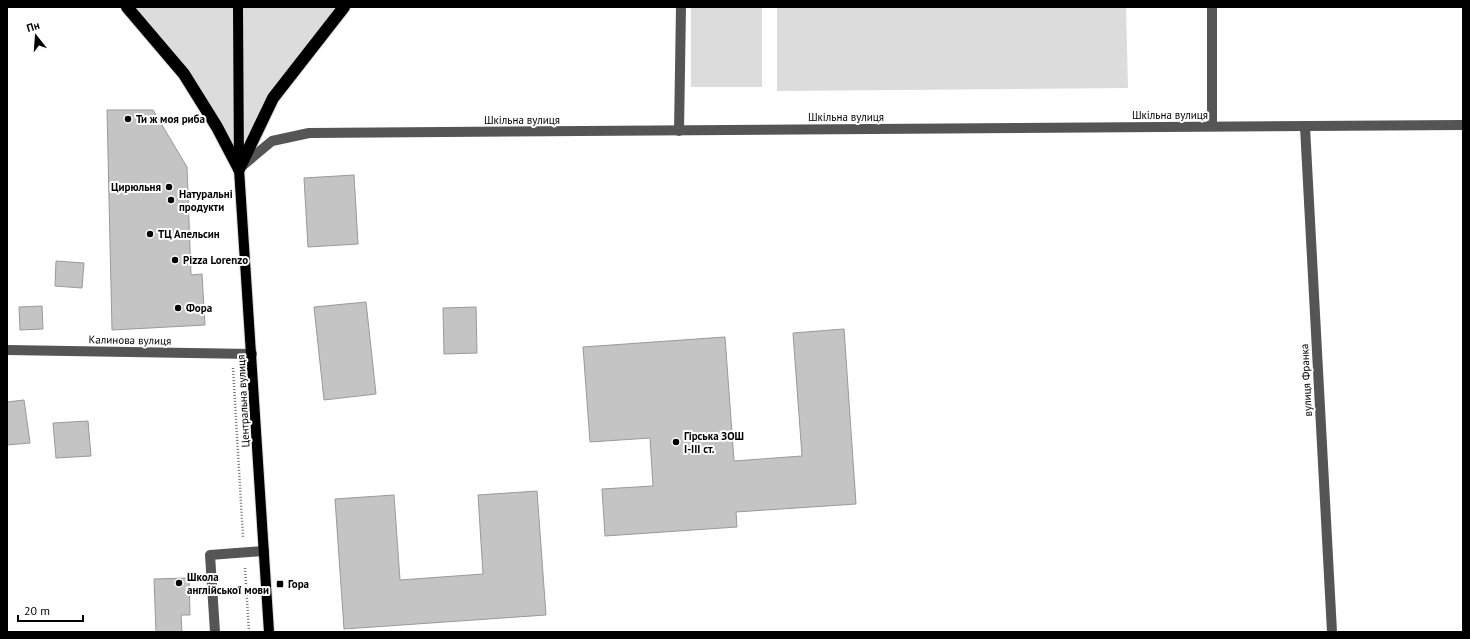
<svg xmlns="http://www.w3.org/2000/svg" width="1470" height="639" font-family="'PT Sans',sans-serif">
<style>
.green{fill:#dcdcdc}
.building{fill:#c4c4c4;stroke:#999}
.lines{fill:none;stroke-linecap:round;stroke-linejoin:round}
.major-casing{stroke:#dbdbdb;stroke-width:12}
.highway-casing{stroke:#dbdbdb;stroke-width:14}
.path{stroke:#777;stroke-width:2.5;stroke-dasharray:1 2;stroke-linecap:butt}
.minor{stroke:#555;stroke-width:10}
.major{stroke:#000;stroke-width:10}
.highway{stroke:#000;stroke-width:12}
.poi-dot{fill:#000;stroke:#fff;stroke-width:1.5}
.labels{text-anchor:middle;stroke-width:4;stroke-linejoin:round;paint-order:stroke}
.street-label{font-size:11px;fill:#000;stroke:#fff}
.poi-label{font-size:11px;font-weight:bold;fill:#000;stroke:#fff;text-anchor:start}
</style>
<rect width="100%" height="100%" fill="#fff"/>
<g class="green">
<path d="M127,7h217l-71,91 -34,71 -22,-42z"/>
<rect x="691" y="7" width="71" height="80"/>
<path d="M777,7h349l2,81 -351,3z"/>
</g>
<g class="building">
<path d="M107,110h46l34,57 4,108 11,-1 3,51 -93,5z"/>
<path d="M354,175l4,69 -50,3 -4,-69z"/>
<path d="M56,261l28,2 -2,25 -27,-2z"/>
<path d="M366,302l10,92 -52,6 -10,-93z"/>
<path d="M42,306l1,23 -23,1 -1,-23z"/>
<path d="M476,307l1,46 -33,1 -1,-46z"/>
<path d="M844,329l12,175 -120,8 1,15 -132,9 -3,-47 51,-3 -3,-48 -60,4 -7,-95 142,-10 9,124 68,-5 -9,-123z"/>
<path d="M24,400l6,43 -23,2v-43z"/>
<path d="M88,421l3,35 -35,2 -3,-35z"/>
<path d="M537,491l9,124 -202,14 -9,-130 59,-4 6,85 83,-6 -5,-79z"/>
<path d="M189,578l1,37h-9l1,17h-26l-2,-53z"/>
</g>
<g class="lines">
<g class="major-casing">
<path id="major" d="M238,7l1,162 30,463"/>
</g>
<g class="highway-casing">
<g id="highway">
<path d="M127,7l57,67 33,53 22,42"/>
<path d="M239,169l34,-71 71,-91"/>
</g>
</g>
<g class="path">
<path d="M233,368l10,169"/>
<path d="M245,568l4,64"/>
</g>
<g class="minor">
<path d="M1212,126v-119"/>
<path d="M1305,127l27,505"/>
<path d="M679,131l2,-124"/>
<path d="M241,167l31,-26 37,-8 1154,-8"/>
<path d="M7,350l245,4"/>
<path d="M215,632l-5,-77 54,-4"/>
</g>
<use href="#major" class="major"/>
<use href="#highway" class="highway"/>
</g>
<g class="poi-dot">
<circle cx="128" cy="119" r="4"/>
<circle cx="169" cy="187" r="4"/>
<circle cx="171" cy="200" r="4"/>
<circle cx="150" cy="234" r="4"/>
<circle cx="175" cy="260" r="4"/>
<circle cx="178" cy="308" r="4"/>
<circle cx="676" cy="442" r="4"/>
<circle cx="179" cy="583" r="4"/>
<rect x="276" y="580" width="8" height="8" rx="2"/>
</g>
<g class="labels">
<g class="street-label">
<text x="1170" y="119">Шкільна вулиця</text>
<text x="846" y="121">Шкільна вулиця</text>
<text x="522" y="124">Шкільна вулиця</text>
<text transform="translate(130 340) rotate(1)" y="4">Калинова вулиця</text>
<text transform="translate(1306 380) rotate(-93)" y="4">вулиця Франка</text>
<text transform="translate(243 401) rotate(-93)" y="4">Центральна вулиця</text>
</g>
<g class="poi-label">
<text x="136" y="123">Ти ж моя риба</text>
<text x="161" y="191" text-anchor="end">Цирюльня</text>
<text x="179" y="198">Натуральні<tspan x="179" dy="13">продукти</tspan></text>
<text x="158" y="238">ТЦ Апельсин</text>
<text x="183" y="264">Pizza Lorenzo</text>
<text x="186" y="312">Фора</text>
<text x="684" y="440">Гірська ЗОШ<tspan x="684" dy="13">І-ІІІ ст.</tspan></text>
<text x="187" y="581">Школа<tspan x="187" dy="13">англійської мови</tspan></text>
<text x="288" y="588">Гора</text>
</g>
</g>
<rect width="1470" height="639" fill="none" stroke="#000000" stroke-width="16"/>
<g transform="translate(36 36) rotate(343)" stroke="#ffffff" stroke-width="3" paint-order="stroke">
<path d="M0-3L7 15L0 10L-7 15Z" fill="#000000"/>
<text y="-6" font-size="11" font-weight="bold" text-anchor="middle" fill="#000000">Пн</text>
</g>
<path d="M18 615v6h65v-6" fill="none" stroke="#000000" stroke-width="2"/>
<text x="24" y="615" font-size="12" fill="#000000" stroke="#ffffff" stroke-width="3" paint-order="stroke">20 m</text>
</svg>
